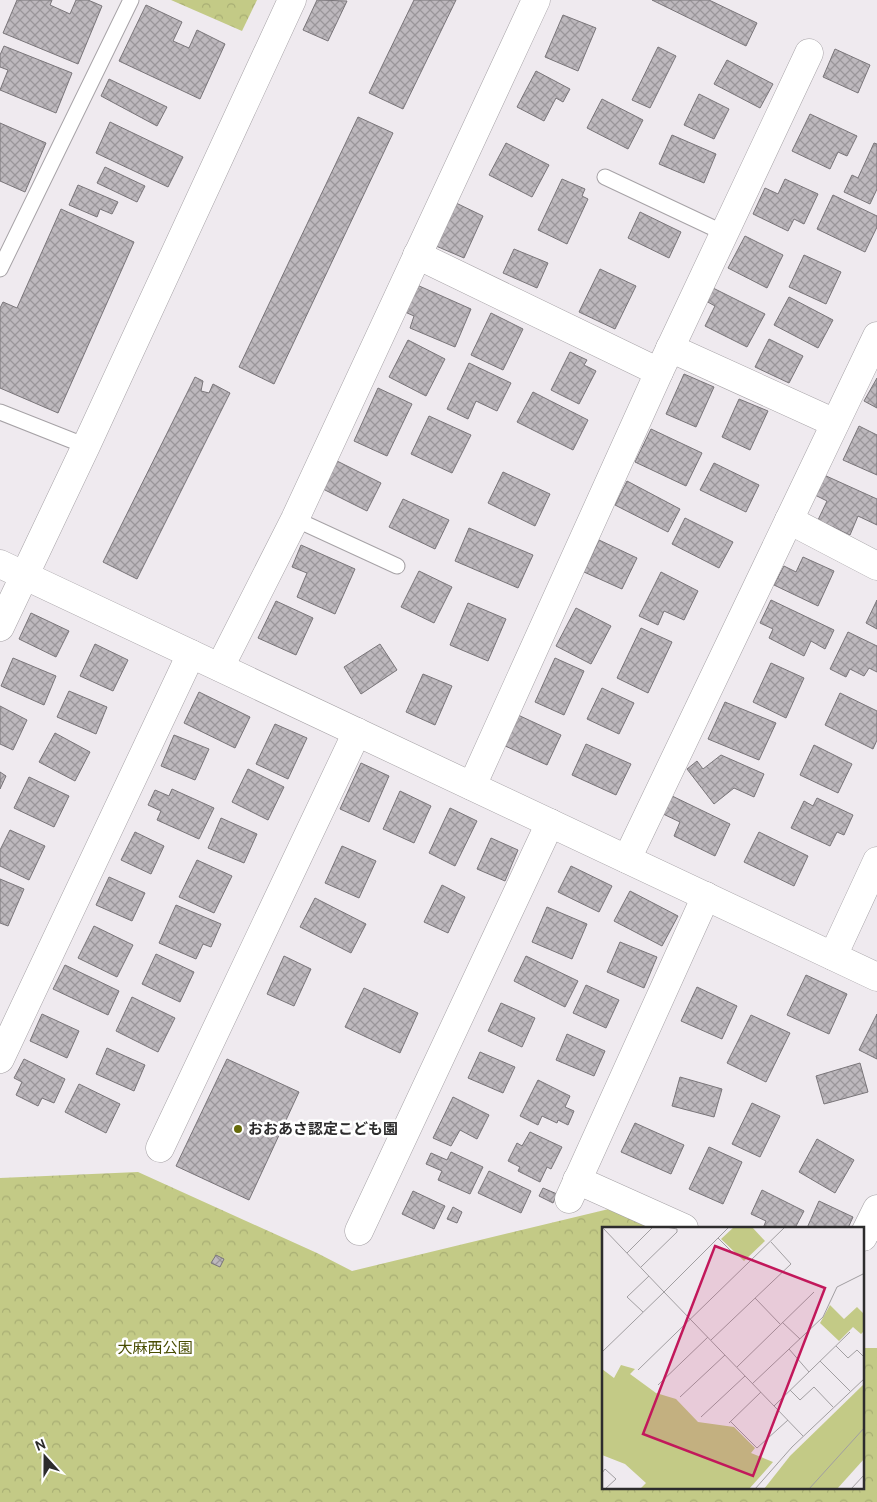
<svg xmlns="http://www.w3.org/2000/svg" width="877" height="1502" font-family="Cabin,'Noto Sans JP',sans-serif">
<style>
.park{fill:url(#park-crowns)}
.building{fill:url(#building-cross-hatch);stroke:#797579}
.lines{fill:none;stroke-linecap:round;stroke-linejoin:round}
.service-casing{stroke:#a6a2a6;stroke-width:17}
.minor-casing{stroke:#a6a2a6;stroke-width:29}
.service{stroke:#fff;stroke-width:15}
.minor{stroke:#fff;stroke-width:28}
.poi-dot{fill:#666b0c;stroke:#fff;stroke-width:2}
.labels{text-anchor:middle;stroke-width:5;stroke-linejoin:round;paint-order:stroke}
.poi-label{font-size:15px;font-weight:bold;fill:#2d2c2d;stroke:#fff;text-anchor:start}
.park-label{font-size:15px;fill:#484c01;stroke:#fff}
.inset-road{fill:none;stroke:#a19ea1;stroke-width:1}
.view{fill:#c2185b;fill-opacity:0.15;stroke:#c2185b;stroke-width:2.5}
.inset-edge{fill:none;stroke:#2d2c2d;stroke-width:2.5}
</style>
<defs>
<pattern id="park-crowns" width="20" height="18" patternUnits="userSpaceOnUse" patternTransform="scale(1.25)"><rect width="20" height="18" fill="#c3ca86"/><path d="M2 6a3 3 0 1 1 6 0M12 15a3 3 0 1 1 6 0" fill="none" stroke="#a8ae74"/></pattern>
<pattern id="building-cross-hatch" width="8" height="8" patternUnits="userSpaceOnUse" patternTransform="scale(1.25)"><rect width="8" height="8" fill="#bdb8bd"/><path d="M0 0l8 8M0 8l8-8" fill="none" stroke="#9a969a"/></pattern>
</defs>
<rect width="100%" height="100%" fill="#efeaef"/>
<g class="park">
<path d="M171,0h86l-15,31z"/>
<path d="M138,1172l179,81 35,18 261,-63 43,20h-53v260h260v-140h14v154h-877v-324z"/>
</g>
<g class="building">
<path d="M17,0h35l-2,5 20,9 6,-14h12l14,6 -24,58 -75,-31z"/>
<path d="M317,0l30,1 -19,40 -25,-11z"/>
<path d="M414,0h42l-53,109 -34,-16z"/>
<path d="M652,0h57l48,23 -11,23z"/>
<path d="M146,5l36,17 -9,19 16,7 8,-18 28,14 -25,55 -81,-38z"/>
<path d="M563,15l33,13 -18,43 -33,-14z"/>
<path d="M4,46l68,27 -16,40 -56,-23 8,-20 -8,-3v-12z"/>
<path d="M658,47l18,9 -26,52 -18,-8z"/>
<path d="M835,49l35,16 -12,28 -35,-16z"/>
<path d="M727,60l46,24 -13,24 -46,-24z"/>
<path d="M536,71l34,18 -7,13 -7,-4 -12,23 -27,-14z"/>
<path d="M109,79l58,28 -10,19 -56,-30z"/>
<path d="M699,94l30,15 -15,30 -30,-14z"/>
<path d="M602,99l41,21 -15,29 -41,-21z"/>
<path d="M810,114l47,22 -10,20 -9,-4 -8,17 -38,-18z"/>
<path d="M358,117l35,16 -119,251 -35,-17z"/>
<path d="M110,122l73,35 -15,30 -72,-34z"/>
<path d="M0,123l46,20 -21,49 -25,-11z"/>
<path d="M672,135l44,19 -12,29 -45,-19z"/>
<path d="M506,143l43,22 -17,32 -43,-22z"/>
<path d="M874,143l3,1v45l-7,15 -26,-12 8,-17 6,3z"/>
<path d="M105,167l40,19 -8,16 -40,-19z"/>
<path d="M562,179l23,10 -3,7 6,3 -21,45 -29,-14z"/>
<path d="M785,179l33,15 -14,30 -10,-5 -6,12 -35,-17 12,-26 13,6z"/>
<path d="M78,185l40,17 -6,12 -12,-5 -3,8 -28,-12z"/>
<path d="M833,195l44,21v11l-12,25 -48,-23z"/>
<path d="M456,203l27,13 -19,42 -28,-12z"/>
<path d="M61,209l73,33 -76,171 -58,-25v-80l3,-6 14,6z"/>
<path d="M640,212l41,20 -12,26 -41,-20z"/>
<path d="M745,236l38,19 -16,33 -39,-20z"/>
<path d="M514,249l34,14 -11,25 -34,-15z"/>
<path d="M804,255l37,17 -15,32 -37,-17z"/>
<path d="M600,269l36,17 -21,43 -36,-17z"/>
<path d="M417,285l54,24 -16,38 -45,-19 4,-12 -9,-4z"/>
<path d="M713,288l52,26 -18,33 -42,-21 10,-20 -9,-5z"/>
<path d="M789,297l44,23 -15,28 -44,-23z"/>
<path d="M491,313l32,16 -20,41 -32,-15z"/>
<path d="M769,339l34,17 -14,27 -34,-16z"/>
<path d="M408,340l37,19 -19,37 -37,-19z"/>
<path d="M570,352l17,8 -3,5 12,6 -17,33 -28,-14z"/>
<path d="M469,363l42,20 -14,28 -21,-10 -8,18 -21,-10z"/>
<path d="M684,374l30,13 -18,40 -30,-13z"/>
<path d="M195,377l8,4 -2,10 8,2 4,-9 17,9 -93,186 -34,-17z"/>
<path d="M877,378v30l-13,-7z"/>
<path d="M378,388l34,16 -25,52 -33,-15z"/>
<path d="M533,392l55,28 -15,30 -56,-28z"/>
<path d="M739,399l29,12 -18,39 -28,-13z"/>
<path d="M429,416l42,19 -19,38 -41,-19z"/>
<path d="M859,426l18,9v40l-34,-15z"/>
<path d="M651,429l51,24 -16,33 -51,-24z"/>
<path d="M337,461l44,22 -14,28 -44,-22z"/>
<path d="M714,463l45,22 -13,27 -46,-22z"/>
<path d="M503,472l47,22 -15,32 -47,-23z"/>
<path d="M824,475l53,24v26l-19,-9 -8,19 -32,-15 9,-19 -12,-6z"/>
<path d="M627,481l53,28 -12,23 -53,-27z"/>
<path d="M403,499l46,21 -14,29 -46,-22z"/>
<path d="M685,518l48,24 -14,26 -47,-24z"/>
<path d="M469,528l64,27 -15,33 -63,-27z"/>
<path d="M599,540l38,18 -15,31 -38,-17z"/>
<path d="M301,545l54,24 -20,45 -38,-17 10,-24 -15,-6z"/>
<path d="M803,557l31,14 -16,35 -44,-21 10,-19 12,6z"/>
<path d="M419,571l33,16 -18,36 -33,-16z"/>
<path d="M661,572l37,19 -14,29 -20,-9 -6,14 -19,-9z"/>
<path d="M771,600l63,30 -9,19 -14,-8 -7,15 -35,-18 4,-9 -13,-6z"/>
<path d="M877,600v29l-11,-6z"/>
<path d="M276,601l37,17 -17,37 -38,-17z"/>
<path d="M468,603l38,16 -18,42 -38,-16z"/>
<path d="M576,608l35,18 -20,38 -35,-18z"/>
<path d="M31,613l38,18 -13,26 -37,-18z"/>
<path d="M641,628l31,14 -24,51 -31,-15z"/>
<path d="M848,632l29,14v26l-8,-4 -5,8 -14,-7 -4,8 -16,-8z"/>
<path d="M95,644l33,16 -15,31 -33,-15z"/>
<path d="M380,644l17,26 -36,24 -17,-27z"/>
<path d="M13,658l43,18 -12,29 -43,-19z"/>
<path d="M555,658l29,13 -20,44 -29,-13z"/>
<path d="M771,663l33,15 -18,40 -33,-16z"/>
<path d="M423,674l29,12 -17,39 -29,-13z"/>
<path d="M602,688l32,15 -15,31 -32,-15z"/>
<path d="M69,691l38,16 -11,27 -39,-17z"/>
<path d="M199,692l51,25 -15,31 -51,-25z"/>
<path d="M840,693l37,18v29l-4,9 -48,-24z"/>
<path d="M725,702l51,21 -17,37 -51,-21z"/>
<path d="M0,706l27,14 -14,30 -13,-6z"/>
<path d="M518,715l43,20 -14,30 -44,-20z"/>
<path d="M275,724l32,14 -19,41 -32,-15z"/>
<path d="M55,733l35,19 -15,29 -36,-19z"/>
<path d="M174,735l35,14 -14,31 -34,-14z"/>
<path d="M586,744l45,20 -15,31 -44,-20z"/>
<path d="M814,745l38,19 -14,29 -38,-18z"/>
<path d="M721,755l43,19 -10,23 -20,-9 -20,16 -27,-35 10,-8 6,8z"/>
<path d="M361,763l28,13 -20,46 -29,-13z"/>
<path d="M248,769l36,18 -16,33 -36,-18z"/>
<path d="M0,772l6,4 -6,13z"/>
<path d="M29,777l40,19 -15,31 -40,-19z"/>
<path d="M172,789l42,19 -15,31 -42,-19 4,-9 -13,-6 7,-15 14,6z"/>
<path d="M400,791l31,15 -17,37 -31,-14z"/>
<path d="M670,795l60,29 -15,32 -41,-20 6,-14 -19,-9z"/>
<path d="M817,798l36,17 -9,20 -7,-3 -7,14 -39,-18 13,-27 9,5z"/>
<path d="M450,808l27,13 -22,45 -26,-13z"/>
<path d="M221,818l36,16 -13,29 -36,-15z"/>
<path d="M10,830l35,16 -16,34 -29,-14v-16z"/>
<path d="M135,832l29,14 -13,28 -30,-14z"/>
<path d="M759,832l49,24 -14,30 -50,-24z"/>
<path d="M491,838l27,12 -13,31 -28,-12z"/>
<path d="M342,846l34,15 -17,37 -34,-15z"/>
<path d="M197,860l35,16 -18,37 -35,-16z"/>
<path d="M571,866l41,20 -13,26 -41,-20z"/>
<path d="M109,877l36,16 -13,28 -36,-16z"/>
<path d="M0,879l24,10 -16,37 -8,-3z"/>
<path d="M442,885l23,12 -17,36 -24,-11z"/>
<path d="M630,891l48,25 -16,30 -48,-25z"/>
<path d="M315,898l51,26 -15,29 -51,-26z"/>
<path d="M176,905l45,19 -10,23 -8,-3 -7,15 -37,-16z"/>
<path d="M547,907l40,17 -15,35 -40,-17z"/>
<path d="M94,926l39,19 -16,32 -39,-19z"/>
<path d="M620,942l37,15 -13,31 -37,-16z"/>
<path d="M156,954l38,18 -14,30 -38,-18z"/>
<path d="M284,956l27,13 -17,37 -27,-12z"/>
<path d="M526,956l52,25 -13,26 -51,-26z"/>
<path d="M65,965l54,26 -11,24 -55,-26z"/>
<path d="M806,975l41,19 -18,40 -42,-19z"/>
<path d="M586,985l33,15 -13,28 -33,-15z"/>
<path d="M697,987l40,19 -15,33 -41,-18z"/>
<path d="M364,988l54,25 -18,40 -55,-26z"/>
<path d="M132,997l43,21 -17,34 -42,-21z"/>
<path d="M501,1003l34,15 -13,29 -34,-16z"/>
<path d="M42,1014l37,17 -12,27 -37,-17z"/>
<path d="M877,1014v45l-18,-9z"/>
<path d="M751,1015l39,18 -24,49 -39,-19z"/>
<path d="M567,1034l38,17 -11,25 -38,-16z"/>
<path d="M107,1048l38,17 -11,26 -38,-17z"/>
<path d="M480,1052l35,15 -12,26 -35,-15z"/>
<path d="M24,1059l41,20 -11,24 -12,-5 -4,8 -22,-11 6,-13 -8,-4z"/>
<path d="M227,1059l72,33 -50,108 -73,-34z"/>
<path d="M860,1063l8,29 -44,12 -8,-28z"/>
<path d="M680,1077l42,12 -8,28 -42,-11z"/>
<path d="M538,1080l32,16 -5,11 9,4 -6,14 -10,-5 -1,3 -15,-7 -4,9 -18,-9z"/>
<path d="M79,1084l41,20 -14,29 -41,-21z"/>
<path d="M453,1097l36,18 -12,24 -17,-9 -9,16 -18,-8z"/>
<path d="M752,1103l28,13 -20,41 -28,-13z"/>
<path d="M635,1123l49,22 -13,29 -50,-22z"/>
<path d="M530,1132l32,15 -11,22 -4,-2 -7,15 -22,-11 2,-4 -12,-6 9,-18 5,3z"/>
<path d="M817,1139l37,21 -19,33 -36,-21z"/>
<path d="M709,1147l33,15 -19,42 -34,-15z"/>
<path d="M451,1152l32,15 -13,27 -32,-14 4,-9 -16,-7 5,-11 16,7z"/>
<path d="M489,1171l42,20 -10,22 -43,-20z"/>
<path d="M543,1188l14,6 -4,9 -14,-7z"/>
<path d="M762,1190l42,21 -9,17h-32l3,-7 -15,-7z"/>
<path d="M413,1191l32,15 -11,23 -32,-15z"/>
<path d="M819,1201l34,16 -5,11h-41z"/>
<path d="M453,1207l9,5 -5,11 -10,-4z"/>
<path d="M216,1255l8,4 -4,8 -9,-4z"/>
</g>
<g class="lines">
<g class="service-casing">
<g id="service">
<path d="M605,177l119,56"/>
<path d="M0,269l131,-269"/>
<path d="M0,412l86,34"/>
<path d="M295,519l102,47"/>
</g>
</g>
<g class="minor-casing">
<g id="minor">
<path d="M417,255l242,117"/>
<path d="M670,348l165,75"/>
<path d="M789,520l88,46"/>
<path d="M0,564l877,413"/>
<path d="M0,627l86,-181 206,-446"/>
<path d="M220,667l75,-148 241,-519"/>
<path d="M472,786l187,-414 150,-319"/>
<path d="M627,859l250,-523"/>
<path d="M833,956l44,-95"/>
<path d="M0,1059l191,-405"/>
<path d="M160,1148l197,-416"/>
<path d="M577,1180l107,48"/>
<path d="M569,1199l137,-303"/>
<path d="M359,1231l191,-408"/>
<path d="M863,1237l14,-28"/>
</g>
</g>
<use href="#service" class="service"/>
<use href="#minor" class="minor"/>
</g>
<circle class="poi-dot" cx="238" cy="1129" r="5"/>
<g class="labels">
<g class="poi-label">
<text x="248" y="1134">おおあさ認定こども園</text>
</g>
<g class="park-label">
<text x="155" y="1353">大麻西公園</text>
</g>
</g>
<g transform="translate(602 1227)">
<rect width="262" height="262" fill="#efeaef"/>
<path d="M262,157v75l-27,30h-73l26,-33z" fill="#c3ca86"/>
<path d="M132,0h18l13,14 -21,20 -23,-22zM228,78l14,14 13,-12 7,7v17l-3,3 -8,-7 -14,14 -19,-18zM19,138l14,4 -5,5 26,19 20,6 22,23 36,5 21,21 -4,5 22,9 -24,27h-109l6,-6 -21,-19 -23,-9v-86l12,9z" fill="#c3ca86"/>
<path class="inset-road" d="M0,0l62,65 65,-65M116,11l14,14M25,26l26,-26M39,40l36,-35v-3l-11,-2M153,71l25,26M41,85l-16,-15 22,-21M180,95l18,17M109,113l80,-76 -20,-22M234,119l12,12 9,-8 8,8M187,122l20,23M0,125l62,-60 139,144M218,134l30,30M135,140l77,-75M36,143l147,-143M150,157l71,-67 14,-30 28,-14M56,158l50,-48M188,163l10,10 14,-13 19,20M78,170l45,-42M172,179l76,-74M99,190l44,-41M129,195l26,26 31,-28M127,196l32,-31M0,246l3,-4 11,10 -11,10M153,262l37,-42 73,-69M207,262l56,-62M249,262l14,-15"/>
<path class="view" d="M113,19l110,42 -72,188 -110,-42z"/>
<rect width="262" height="262" class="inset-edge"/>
</g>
<g transform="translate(45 1457) rotate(339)" stroke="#ffffff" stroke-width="4" paint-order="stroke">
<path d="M0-4L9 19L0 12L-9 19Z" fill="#2d2c2d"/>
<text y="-8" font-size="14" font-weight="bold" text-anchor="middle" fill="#2d2c2d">N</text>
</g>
</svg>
